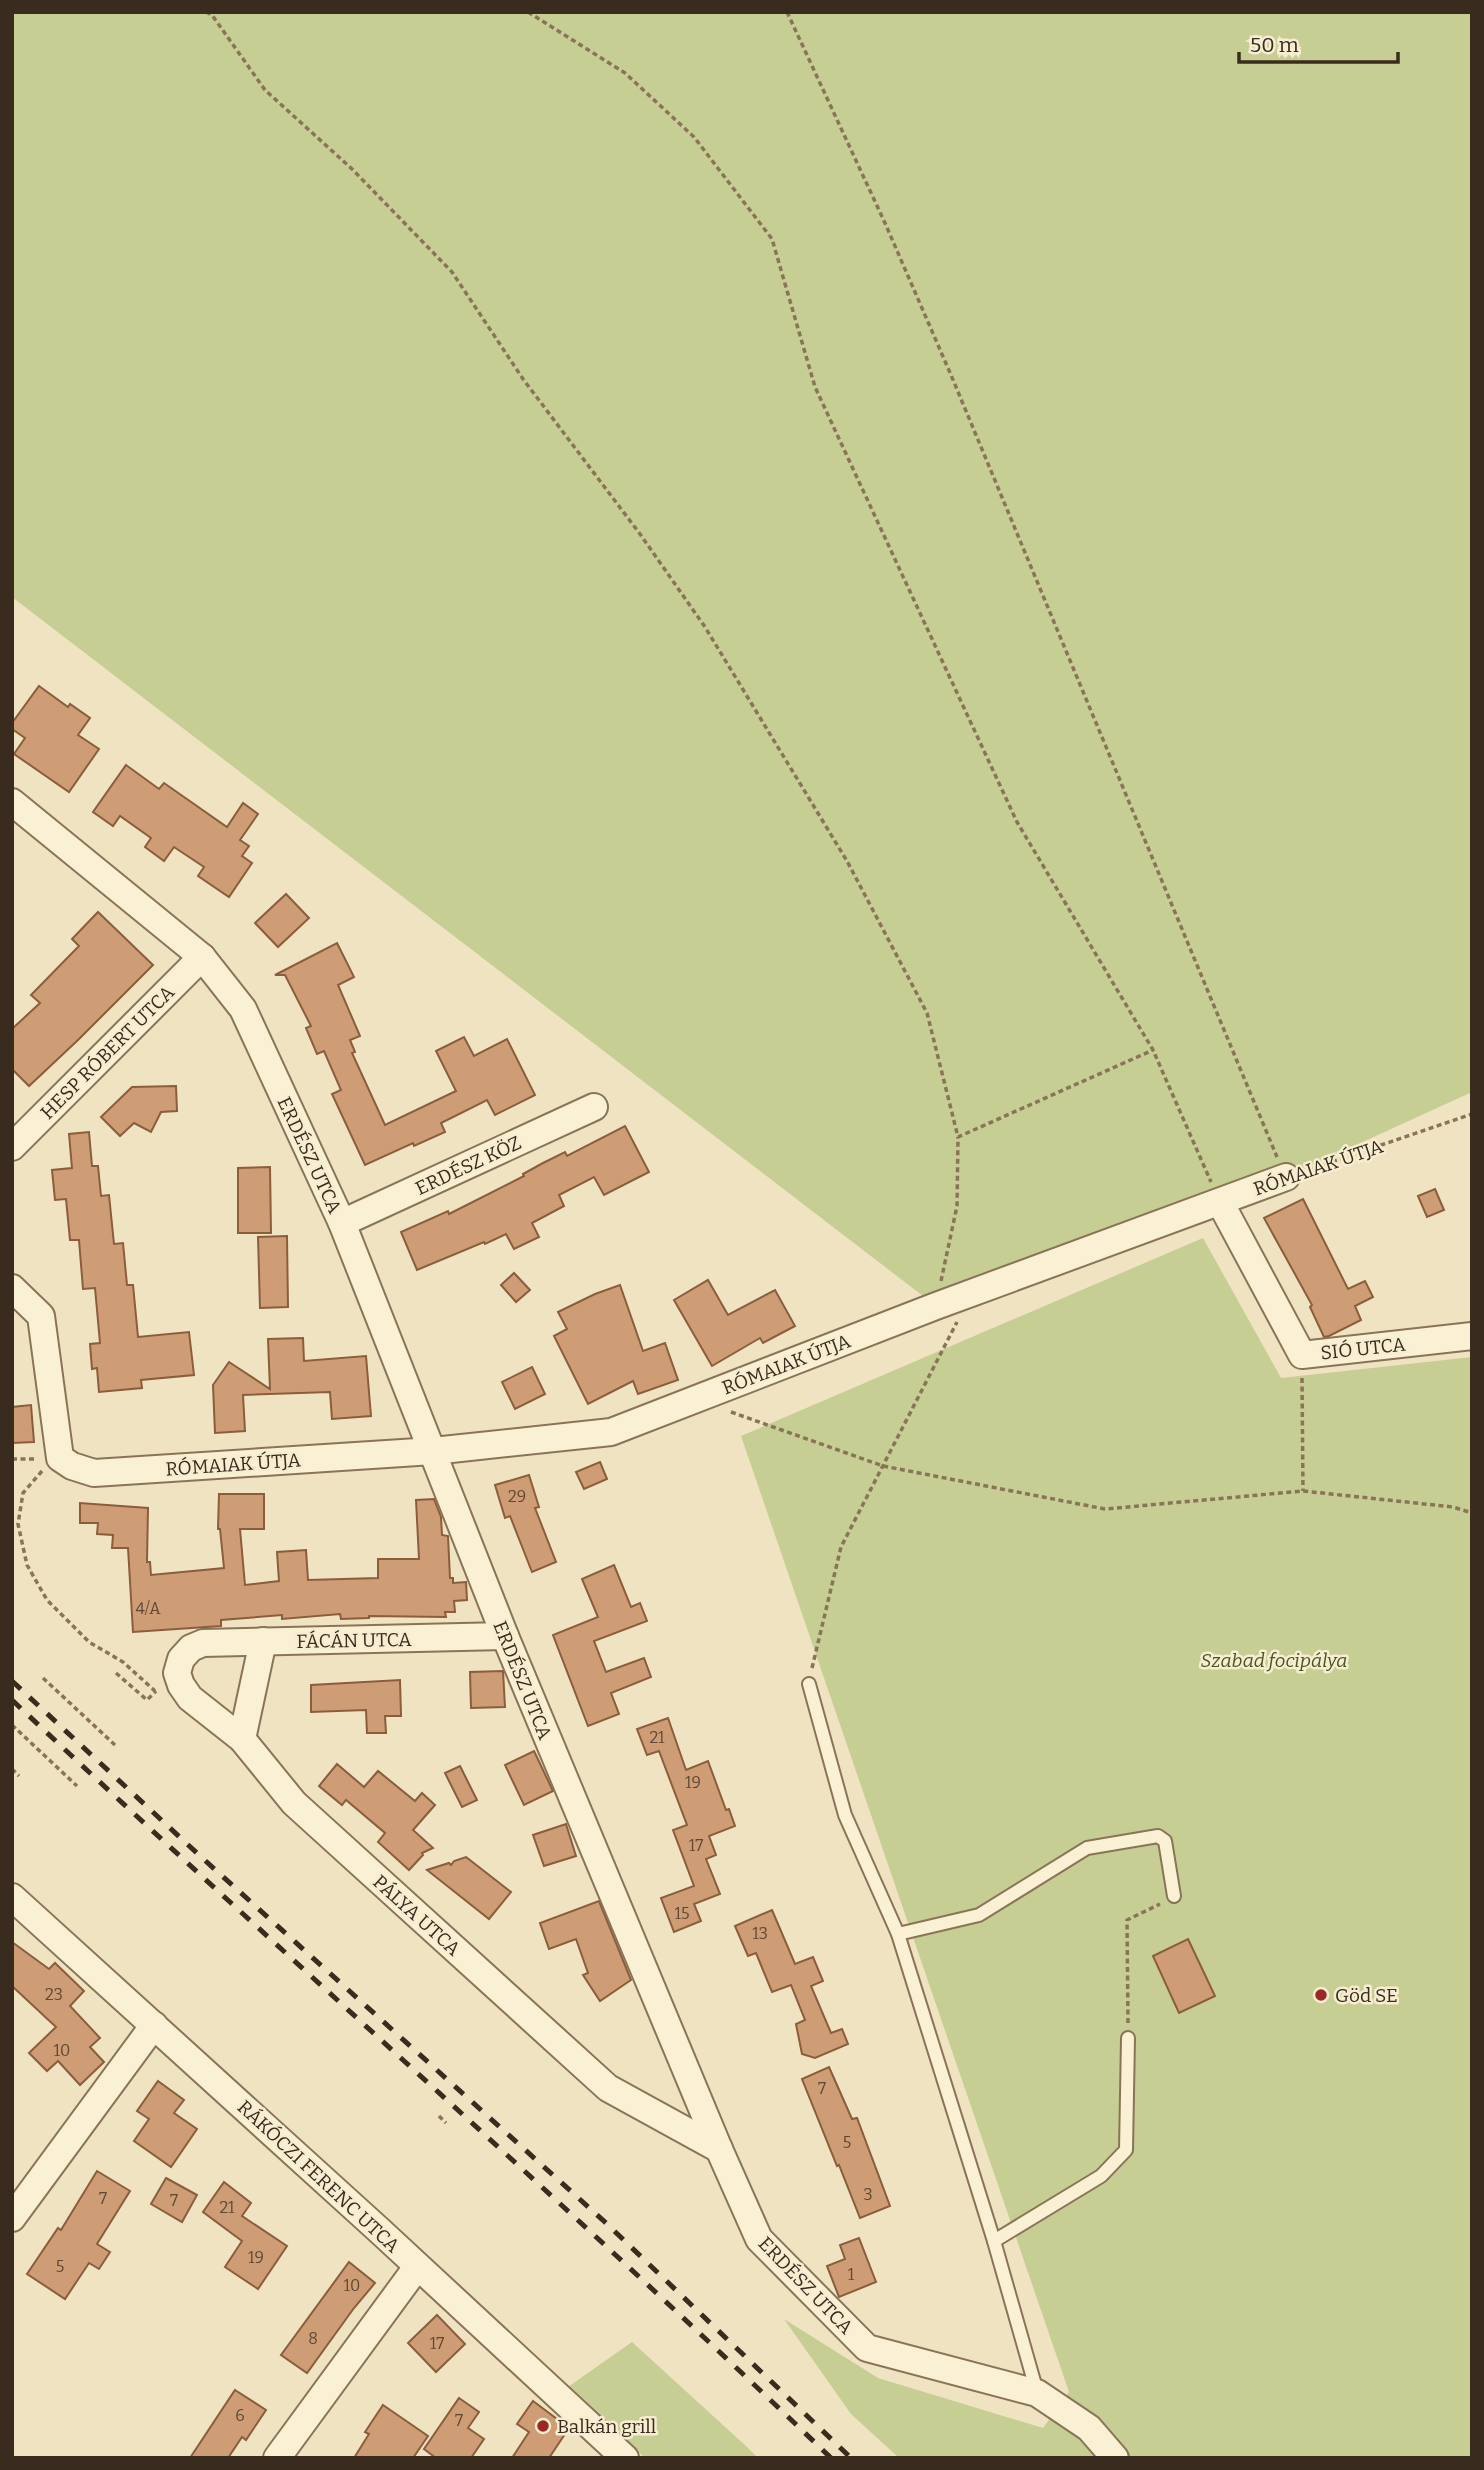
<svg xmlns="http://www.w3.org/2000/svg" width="1484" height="2470" font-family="Bitter,serif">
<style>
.green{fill:#c6ce94}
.building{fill:#cf9d75;stroke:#8a5d3c;stroke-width:2}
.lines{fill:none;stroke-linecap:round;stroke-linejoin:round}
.service-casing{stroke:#8a7458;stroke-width:16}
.minor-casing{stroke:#8a7458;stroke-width:30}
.path{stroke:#8a7458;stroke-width:3.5;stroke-dasharray:5 3.5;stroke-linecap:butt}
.service{stroke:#faf0d4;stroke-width:12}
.minor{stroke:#faf0d4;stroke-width:26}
.rail{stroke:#392b1d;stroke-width:5;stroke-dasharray:12 12;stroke-linecap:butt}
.poi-dot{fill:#9b2825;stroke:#f7edd1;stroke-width:2.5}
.labels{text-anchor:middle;stroke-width:5;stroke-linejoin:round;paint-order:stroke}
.number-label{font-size:16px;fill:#5e4833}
.street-label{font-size:19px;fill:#392b1d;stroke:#f7edd1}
.park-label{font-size:19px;font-style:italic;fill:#485622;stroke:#f7edd1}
.poi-label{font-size:19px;fill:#392b1d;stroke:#f7edd1;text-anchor:start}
</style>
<rect width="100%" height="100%" fill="#f0e3c1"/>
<g class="green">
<path d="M12,12h1460v1080l-186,85 -350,129 -924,-709z"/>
<path d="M1203,1238l78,140 191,-21v1101h-573l-48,-44 -67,-95 94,59 165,50 26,-36 -328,-956z"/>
<path d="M632,2342l115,105 11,11h-113l-77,-71z"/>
</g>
<g class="building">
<path d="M39,686l29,21 2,-3 20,14 -12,17 21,14 -30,43 -55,-38 11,-16 -13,-9v-6z"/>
<path d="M126,765l33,24 5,-6 63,44 16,-24 15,11 -18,26 9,6 -7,10 10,7 -23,34 -31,-21 6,-9 -30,-20 -10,14 -19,-14 6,-9 -31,-22 -7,10 -20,-14z"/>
<path d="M286,894l23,24 -31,29 -23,-24z"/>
<path d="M98,912l55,53 -75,75 -49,46 -17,-17v-40l28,-26 -9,-8 48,-49 -7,-7z"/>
<path d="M337,943l17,34 -16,8 22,51 -10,4 5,12 -3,1 33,72 71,-34 -20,-40 28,-14 10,19 33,-17 28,56 -40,20 -8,-15 -46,23 4,9 -31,14 -1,-3 -48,22 -33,-71 9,-4 -17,-39 -7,3 -11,-26 5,-2 -26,-51h-10z"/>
<path d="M176,1086l1,25 -16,1 -10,20 -17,-9 -14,13 -19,-19 31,-30z"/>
<path d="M625,1126l24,46 -45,23 -10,-18 -35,18 5,11 -32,17 7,14 -25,12 -8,-15 -21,10 -1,-2 -67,28 -16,-38 47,-21 1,3 75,-38 -1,-2 20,-11 22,-11 2,4z"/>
<path d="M89,1132l3,34h6l3,30 8,-1 5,49 9,-1 4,42h6l5,52 51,-5 5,43 -53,5 1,8 -43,4 -2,-24 -5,1 -2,-25 10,-1 -5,-55 -12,1 -4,-49h-9l-4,-41 -11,1 -3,-30 20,-2 -3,-34z"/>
<path d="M270,1167l1,66h-33v-65z"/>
<path d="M1435,1189l9,21 -17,7 -9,-21z"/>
<path d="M1303,1199l45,90 17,-8 8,16 -18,9 6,14 -32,16 -5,1 -14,-30 2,-2 -48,-87z"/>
<path d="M287,1236l1,71 -28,1 -2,-71z"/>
<path d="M514,1273l16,17 -14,12 -15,-17z"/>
<path d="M708,1280l20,35 47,-25 20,36 -32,17 -3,-5 -48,28 -38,-66z"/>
<path d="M620,1285l23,66 22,-8 13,37 -40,14 -5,-13 -45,23 -34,-68 13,-7 -9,-17 37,-18z"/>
<path d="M303,1338l1,23 62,-5 5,60 -39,3 -2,-27 -87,3 2,36 -30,2 -2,-48 16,-23 41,27 -2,-50z"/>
<path d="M532,1367l13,27 -30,15 -13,-27z"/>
<path d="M31,1405l3,37 -22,1v-36z"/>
<path d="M600,1462l7,17 -23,10 -8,-17z"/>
<path d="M529,1475l10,32 -4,1 21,54 -24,10 -22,-56 -5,2 -10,-33z"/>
<path d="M219,1494h45v35h-24l5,56 34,-4 -2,-29 29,-2 2,30 70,-2v-19h41l-3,-59 18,-1 7,18 1,18 6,1 2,42h3v5l13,-1 1,18 -13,1 1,11h-10l1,5 -77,-1v2l-28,1 -1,-5 -58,5v-4l-61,5v6l-88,6 -5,-84h-16l1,-13 -16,-1 1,-11h-18v-20l68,5 -1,54h3l1,13 73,-7 -4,-39h-2z"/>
<path d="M614,1565l17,42 9,-4 7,18 -53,20 12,31 38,-14 7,19 -40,16 8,21 -31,12 -35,-91 45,-18 -16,-38z"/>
<path d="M503,1671l2,36 -34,1 -1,-36z"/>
<path d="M400,1680l1,36h-16l1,17h-19l-1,-23 -55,2v-27z"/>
<path d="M668,1718l18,52 22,-9 18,49 3,-1 6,17 -26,10 7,19 -10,4 14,35 -26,10 7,17 -27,11 -13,-34 33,-12 -21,-56 14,-5 -28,-74 -12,4 -10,-26z"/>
<path d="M534,1751l19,40 -29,14 -19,-40z"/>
<path d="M337,1764l27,23 14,-16 37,30 7,-8 13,12 -22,25 20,18 -11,5 1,2 -14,15 -31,-28 7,-9 -39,-33 -4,5 -23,-19z"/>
<path d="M460,1766l17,34 -15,7 -17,-34z"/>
<path d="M566,1824l10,32 -32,10 -11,-31z"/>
<path d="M466,1857l45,35 -22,27 -62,-49 22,-7 2,2 3,-4z"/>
<path d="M599,1901l32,79 -31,21 -17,-26 5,-2 -12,-34 -27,10 -9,-26z"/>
<path d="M772,1910l23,54 18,-7 10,24 -12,5 20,47 11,-4 6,15 -33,14 -13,-4 -6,-30 9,-4 -14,-35 -19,7 -16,-39 -8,3 -13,-30z"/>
<path d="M1188,1939l27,57 -36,17 -26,-57z"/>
<path d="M12,1942l37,27 6,-6 29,28 -14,15 30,32 -10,9 14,15 -24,23 -22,-24 -11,10 -18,-18 27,-26 -44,-41z"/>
<path d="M829,2067l23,52 5,-1 33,88 -30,12 -21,-53 -2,1 -35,-87z"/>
<path d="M158,2081l26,19 -10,13 23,16 -26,38 -37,-26 15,-22 -12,-8z"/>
<path d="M97,2171l33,20 -33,53 13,8 -11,17 -10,-6 -24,36 -38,-25 31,-46 3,2z"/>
<path d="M166,2178l31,17 -15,27 -31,-18z"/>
<path d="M224,2182l27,21 -9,13 45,30 -29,43 -33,-22 17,-26 -39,-29z"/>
<path d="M859,2238l17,44 -37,15 -12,-31 18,-7 -5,-14z"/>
<path d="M349,2262l26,21 -21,25 -47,65 -26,-18z"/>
<path d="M437,2315l28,29 -29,28 -28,-29z"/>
<path d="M235,2390l31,20 -20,30 -4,-3 -14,21h-38z"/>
<path d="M459,2398l20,14 -11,16 16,11 -13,19h-35l-12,-9z"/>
<path d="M533,2401l36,27 -20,30h-37l17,-26 -12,-8z"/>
<path d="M383,2405l45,31 -15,22h-59l15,-24 -4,-2z"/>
</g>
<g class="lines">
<g class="service-casing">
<g id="service">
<path d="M809,1684l36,131 53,119 96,307"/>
<path d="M898,1934l81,-19 108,-67 71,-12 7,5 9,55"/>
<path d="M1037,2392l-43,-151 107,-65 25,-26 2,-112"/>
</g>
</g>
<g class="minor-casing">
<g id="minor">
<path d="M12,802l190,155 41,52 99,214 163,413 214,513 40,90 108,109 170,45 52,35 26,30"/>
<path d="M12,1147l190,-190"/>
<path d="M1220,1202l82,153 170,-19"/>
<path d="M342,1223l252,-116"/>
<path d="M12,1288l29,28 19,142 12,8 22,7 339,-22 178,-19 325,-126 350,-129"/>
<path d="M505,1636l-302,7 -12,5 -10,11 -4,14 4,12 9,13 52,41 52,64 314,285 111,61"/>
<path d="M242,1739l21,-98"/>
<path d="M12,1897l368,334 245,227"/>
<path d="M12,2218l142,-193"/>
<path d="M277,2458l140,-191"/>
</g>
</g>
<g class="path">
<path d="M206,12l6,3 53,75 87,79 100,103 71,107 117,155 65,93 142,234 80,152 31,124 195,-87"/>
<path d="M528,12l97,61 69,64 78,102 43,148 202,435 136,228 58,132"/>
<path d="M787,12l98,211 66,152 326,782"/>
<path d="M1308,1170l164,-56"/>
<path d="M941,1281l16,-75 1,-69"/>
<path d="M1302,1378l1,113"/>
<path d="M731,1412l152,54 222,43 198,-18 150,16 19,6"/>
<path d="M12,1459h25"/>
<path d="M42,1471l-19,22 -5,31 9,41 20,35 42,42 34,20 32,29"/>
<path d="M812,1668l29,-121 116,-225"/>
<path d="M116,1673l31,27 9,-9"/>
<path d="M43,1678l72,67"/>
<path d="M12,1725l65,61"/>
<path d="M12,1769l7,7"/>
<path d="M1128,2023l-1,-103 33,-16"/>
<path d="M439,2116l7,7"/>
</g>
<use href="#service" class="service"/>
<use href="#minor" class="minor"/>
<g class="rail">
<path d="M12,1681l187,174 407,368 245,235"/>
<path d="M12,1700c271,255 551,500 819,758"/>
</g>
</g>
<g class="poi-dot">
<circle cx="1321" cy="1995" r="7"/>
<circle cx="543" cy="2426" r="7"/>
</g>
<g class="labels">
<g class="number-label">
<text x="517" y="1502">29</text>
<text x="148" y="1614">4/A</text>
<text x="657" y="1743">21</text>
<text x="693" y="1788">19</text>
<text x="696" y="1851">17</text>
<text x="682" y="1919">15</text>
<text x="760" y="1939">13</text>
<text x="54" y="2000">23</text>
<text x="62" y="2056">10</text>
<text x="822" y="2094">7</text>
<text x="847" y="2148">5</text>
<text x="868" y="2200">3</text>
<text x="103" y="2204">7</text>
<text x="174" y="2206">7</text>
<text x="227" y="2213">21</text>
<text x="256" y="2263">19</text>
<text x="60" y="2272">5</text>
<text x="851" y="2280">1</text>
<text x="352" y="2291">10</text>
<text x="313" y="2344">8</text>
<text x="437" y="2349">17</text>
<text x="240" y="2421">6</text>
<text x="459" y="2426">7</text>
</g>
<g class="street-label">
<text transform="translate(107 1052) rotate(-45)" y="7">HESP RÓBERT UTCA</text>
<text transform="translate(310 1155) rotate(65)" y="7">ERDÉSZ UTCA</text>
<text transform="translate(468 1165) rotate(-25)" y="7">ERDÉSZ KÖZ</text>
<text transform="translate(1318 1167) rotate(-19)" y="7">RÓMAIAK ÚTJA</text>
<text transform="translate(1363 1348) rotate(-6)" y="7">SIÓ UTCA</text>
<text transform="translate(786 1364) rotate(-21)" y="7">RÓMAIAK ÚTJA</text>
<text transform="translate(233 1464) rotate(-4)" y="7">RÓMAIAK ÚTJA</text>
<text transform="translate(354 1640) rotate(-1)" y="7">FÁCÁN UTCA</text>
<text transform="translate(523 1680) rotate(68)" y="7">ERDÉSZ UTCA</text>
<text transform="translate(417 1915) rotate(42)" y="7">PÁLYA UTCA</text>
<text transform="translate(319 2176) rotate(43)" y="7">RÁKÓCZI FERENC UTCA</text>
<text transform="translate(806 2285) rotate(46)" y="7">ERDÉSZ UTCA</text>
</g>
<g class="park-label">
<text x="1274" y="1667">Szabad focipálya</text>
</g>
<g class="poi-label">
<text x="1335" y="2002">Göd SE</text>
<text x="557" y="2433">Balkán grill</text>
</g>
</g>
<rect width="1484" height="2470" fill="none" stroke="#392b1d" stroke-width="28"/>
<path d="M1239 52v10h159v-10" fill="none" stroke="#392b1d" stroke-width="3.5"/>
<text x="1250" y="52" font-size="21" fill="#392b1d" stroke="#f7edd1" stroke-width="5" paint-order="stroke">50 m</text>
</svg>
